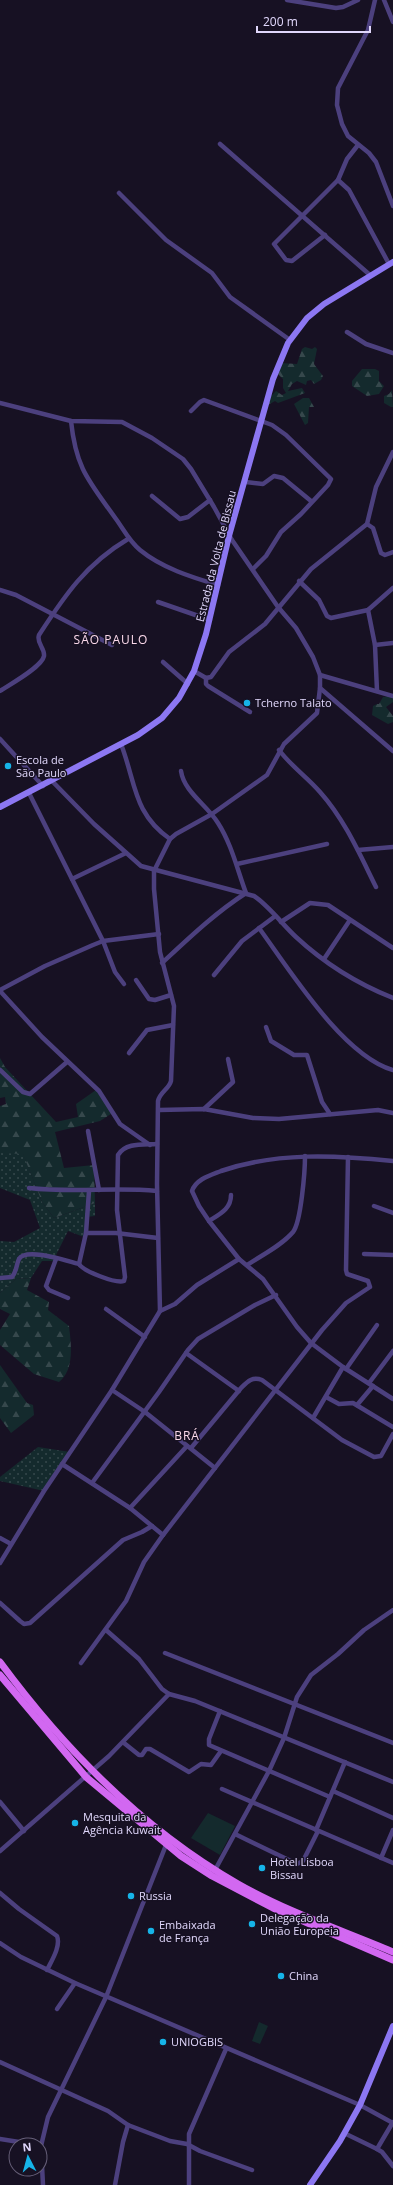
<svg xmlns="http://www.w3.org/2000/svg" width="393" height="2185" font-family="'Open Sans',sans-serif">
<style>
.grass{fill:url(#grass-dots)}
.forest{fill:url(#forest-firs)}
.pitch{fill:#142a2d}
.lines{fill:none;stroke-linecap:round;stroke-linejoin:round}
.street{stroke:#4c407e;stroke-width:4.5}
.secondary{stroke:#8c77f2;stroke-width:6}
.primary{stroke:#d268f1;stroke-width:7}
.poi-dot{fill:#16b4e8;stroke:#171123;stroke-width:1.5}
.labels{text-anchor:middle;stroke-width:3;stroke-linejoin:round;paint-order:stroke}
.street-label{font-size:11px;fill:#e0d7fb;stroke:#171123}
.poi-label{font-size:11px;fill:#e0d7fb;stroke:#171123;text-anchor:start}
.neighbourhood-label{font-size:12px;letter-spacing:1px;fill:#fbd9ea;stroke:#171123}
</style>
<defs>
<pattern id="grass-dots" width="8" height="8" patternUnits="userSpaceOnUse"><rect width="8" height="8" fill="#142a2d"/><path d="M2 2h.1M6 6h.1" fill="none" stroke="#36484c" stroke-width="1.8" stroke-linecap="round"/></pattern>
<pattern id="forest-firs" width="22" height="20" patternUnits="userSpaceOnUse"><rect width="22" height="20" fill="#142a2d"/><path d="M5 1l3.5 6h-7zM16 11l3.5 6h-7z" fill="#36484c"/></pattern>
</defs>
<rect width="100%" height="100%" fill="#171123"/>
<g class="grass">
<path d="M0,1153h23l19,49 12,16 41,-15v13l-9,1 -2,20 -16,-6 -15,30h-11l-11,17 -15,1 -16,14v-52l14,1 26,-14 -10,-28 -30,-12z"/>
<path d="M38,1447l32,5 -26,39 -44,-10v-4z"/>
</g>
<g class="forest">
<path d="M305,347l7,2 3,-2 2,2 -3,15 9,12 -2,4 -7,4 -3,-4 -4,1 -1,4 -9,-4 -5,3 -4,7 14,-3 3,5 -27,10 -3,-2 -7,4 1,-7 7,-7 6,4 4,-2 -3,-5v-9l-6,-6 4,-10 16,1 5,-15z"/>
<path d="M362,369h13l4,2v10l5,5 -5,8 -12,2 -15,-10v-5z"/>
<path d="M392,390l1,17h-2l-7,-4v-7l5,-2z"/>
<path d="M303,398h6l5,9h-5l-1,16 -3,2 -11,-21z"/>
<path d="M391,696l2,1v5l-7,5 7,9v6l-5,2 -16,-9 1,-9 4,-2h2l4,-7z"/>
<path d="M0,1058l5,9 51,55 22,-5 -2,-13 20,-14 18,22 -14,9 -45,11 9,36 30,-3 1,38 -41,15 -12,-16 -19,-48 -23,-1v-47l6,-2 -1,-7 -5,1z"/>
<path d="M31,1278l-4,12 22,12 -1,8 21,16c2,17 6,44 -10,56l-25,-8 -34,-29v-15l10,-16 -10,-5v-16l16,-14z"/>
<path d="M0,1365l27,38 6,2 1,10 -23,18 -11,-15z"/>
</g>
<g class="pitch">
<path d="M208,1813l27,13 -15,29 -29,-17z"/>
<path d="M259,2022l9,4 -8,18 -8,-3z"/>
</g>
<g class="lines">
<g class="street">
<path d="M287,0l49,8 7,-1 15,-7"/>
<path d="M375,0l-7,30 -30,58 -1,17 5,19 6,12 21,17 7,9 17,44"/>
<path d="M384,0l9,22"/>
<path d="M220,144l150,131"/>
<path d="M338,180l11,10 40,74"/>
<path d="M119,193l47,47 46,33 18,24 60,43"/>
<path d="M325,235l-33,26 -6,-1 -12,-16 64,-64 9,-21 11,-14"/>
<path d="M347,332l19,12 27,9"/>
<path d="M0,403l71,18 51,1 30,16 31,21 8,10 23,38 18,33 46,67 18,21 17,29 7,18 73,21"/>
<path d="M191,411l9,-9 4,-2 68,25 14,10 45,44 -3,6 -27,29 -20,18 -15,24 -13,13"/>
<path d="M71,421c5,48 18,60 45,98 8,11 13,22 24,31 22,18 51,27 78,35"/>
<path d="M246,482l17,2 11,-8 9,2 28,23"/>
<path d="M152,496l28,23 8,-2 22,-17"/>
<path d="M367,524l6,4 8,25 4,2 8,-3"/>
<path d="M299,581l20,19 8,16 4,2 37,-8"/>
<path d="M0,590l16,5 96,50"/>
<path d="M158,602l52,18"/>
<path d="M375,645l18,-2"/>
<path d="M163,662l25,22"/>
<path d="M194,671l12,7 5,-1 18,-25 36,-28 46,-55 56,-45 9,-37 17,-35"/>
<path d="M320,675v13l73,63"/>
<path d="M206,678v6l2,2 42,26"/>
<path d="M0,691c9,-6 42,-24 44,-35 1,-8 -8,-13 -5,-21 26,-40 47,-71 89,-96"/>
<path d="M377,691l-2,-46 -7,-35 25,-22"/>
<path d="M0,739l43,47"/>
<path d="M121,744c15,39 12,69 49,95"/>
<path d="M279,750c12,16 28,27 41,42 25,28 40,63 56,95"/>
<path d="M52,781l42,43 47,42 113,30c14,9 29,29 42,41 28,26 62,47 97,61"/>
<path d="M29,793l74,148 12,31 9,12"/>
<path d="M358,850l35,-3"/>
<path d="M237,864l90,-20"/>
<path d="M72,879l54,-26"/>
<path d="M281,922l29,-19 18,2 65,43"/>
<path d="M259,928c30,41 84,128 134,142"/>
<path d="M324,959l26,-39"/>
<path d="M162,963c27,-25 53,-50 84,-70 -9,-24 -14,-48 -28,-70 -11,-18 -34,-31 -37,-52"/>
<path d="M214,975l28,-34 32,-24"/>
<path d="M136,980l13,19 6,1 16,-5"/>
<path d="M0,990l45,-24 48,-21 10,-4 56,-7"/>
<path d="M0,991l42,46 57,54 21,33 30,21"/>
<path d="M266,1027l5,14 23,14h13l15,47 8,12"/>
<path d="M129,1053l18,-23 26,-5"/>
<path d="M0,1070l23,22 7,2 37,-32"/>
<path d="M204,1109l29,-27 -5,-23"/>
<path d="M159,1110l45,-1 49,9 26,1 99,-9 15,3"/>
<path d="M88,1131l11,59"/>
<path d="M393,1161c-58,-6 -116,-9 -172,10 -10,4 -25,8 -29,20l7,15 10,15 30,38 24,20 34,48 14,16 32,24 50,32"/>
<path d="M29,1188c43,5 85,-1 128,3"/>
<path d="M89,1191l-3,42h30l42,5"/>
<path d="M374,1206l19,7"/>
<path d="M209,1221c11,-7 22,-12 22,-26"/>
<path d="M364,1254l29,1"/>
<path d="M56,1259l-10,27 3,4 19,8"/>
<path d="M79,1264l7,-31"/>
<path d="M247,1265c15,-10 34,-19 46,-33 8,-10 12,-61 12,-76"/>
<path d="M0,1278l12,-1c5,-6 4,-12 7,-18 7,-12 48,2 60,5 4,7 37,20 45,17l1,-4 -8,-67 1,-55c8,-13 26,-10 39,-11"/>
<path d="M106,1309l39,28"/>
<path d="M160,1311l15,-7 22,-19 42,-26"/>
<path d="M186,1353l53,38"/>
<path d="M346,1369l31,-44"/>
<path d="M369,1383l24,-32"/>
<path d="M112,1390l33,22 70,56"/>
<path d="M326,1397l13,7 14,-1 40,24"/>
<path d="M357,1405l16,-19"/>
<path d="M313,1418l30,-51"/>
<path d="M191,1448l50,-60c6,-6 11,-12 21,-8l80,60 32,17 7,-1 12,-22"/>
<path d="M62,1464l68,44 33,27 -19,27 -18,39 -45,62"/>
<path d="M92,1483l67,-91 29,-42 10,-11 57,-34 21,-10"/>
<path d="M130,1508l57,-62"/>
<path d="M163,1535l159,-205 24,-27 24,-16 -2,-6 -21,-7 -1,-4 2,-113"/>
<path d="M0,1538l11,6"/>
<path d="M0,1563l44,-72 68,-101 48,-79 -3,-127 1,-83c2,-9 11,-12 13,-20l3,-75 -14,-54 -6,-63v-18l16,-32 6,-5 36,-20 55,-39 17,-31 33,-31 3,-25"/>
<path d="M0,1603l20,18 4,3 6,-1 93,-83 19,-8 10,-6"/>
<path d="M106,1630l33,29 23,30 7,5 26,7 198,81"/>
<path d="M165,1653l228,90"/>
<path d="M220,1711l-11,28v6l121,52"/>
<path d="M124,1743l15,12h3l4,-6h4l39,23 12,-8 10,1 10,-14"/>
<path d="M222,1789l171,74"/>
<path d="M333,1791l60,27"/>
<path d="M0,1802l24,29"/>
<path d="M316,1830l29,-68"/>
<path d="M235,1834l62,30 6,-3 15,-30"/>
<path d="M0,1851l109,-95 60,-62"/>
<path d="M381,1858l12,-28"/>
<path d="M215,1870l54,-99 15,-33 13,-41 14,-22 27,-21 26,-24 29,-20"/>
<path d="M0,1893l19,16 38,27c4,10 -5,24 -10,34"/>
<path d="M0,1943l21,14 54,26 285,122 33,18"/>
<path d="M57,2009l18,-26"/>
<path d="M0,2062l108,49 20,14 42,16 17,3 13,7 52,19"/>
<path d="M393,2122l-16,27 5,3 11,14"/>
<path d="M344,2133l33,16"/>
<path d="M0,2139l38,6"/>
<path d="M43,2185l-2,-39 7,-29 58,-120 60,-152"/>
<path d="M115,2185l8,-43 5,-17"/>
<path d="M189,2185v-51l37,-85"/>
</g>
<g class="secondary">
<path d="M0,807l138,-72 24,-17 17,-20 15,-27 12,-37 23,-98 44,-157 15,-36 19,-25 17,-14 69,-42"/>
<path d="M310,2185l30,-44 20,-36 33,-79"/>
</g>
<g class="primary">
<path d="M0,1662c65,88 142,167 238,222 49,28 103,46 155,68"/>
<path d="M0,1675l86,102 95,79 31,20 61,32 120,52"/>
</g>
</g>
<g class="poi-dot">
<circle cx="247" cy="703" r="4"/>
<circle cx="8" cy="766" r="4"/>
<circle cx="75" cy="1823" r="4"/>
<circle cx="262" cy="1868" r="4"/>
<circle cx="131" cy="1896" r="4"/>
<circle cx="252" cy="1924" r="4"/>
<circle cx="151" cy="1931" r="4"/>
<circle cx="281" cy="1976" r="4"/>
<circle cx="163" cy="2042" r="4"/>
</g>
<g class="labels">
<g class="street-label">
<text transform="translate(216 556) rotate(-76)" y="4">Estrada da Volta de Bissau</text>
</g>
<g class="poi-label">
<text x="255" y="707">Tcherno Talato</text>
<text x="16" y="764">Escola de<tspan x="16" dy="13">São Paulo</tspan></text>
<text x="83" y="1821">Mesquita da<tspan x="83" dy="13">Agência Kuwait</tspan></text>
<text x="270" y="1866">Hotel Lisboa<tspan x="270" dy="13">Bissau</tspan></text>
<text x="139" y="1900">Russia</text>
<text x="260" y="1922">Delegação da<tspan x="260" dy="13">União Europeia</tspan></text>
<text x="159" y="1929">Embaixada<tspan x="159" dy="13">de França</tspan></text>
<text x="289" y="1980">China</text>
<text x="171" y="2046">UNIOGBIS</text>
</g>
<g class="neighbourhood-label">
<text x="111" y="644">SÃO PAULO</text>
<text x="187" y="1440">BRÁ</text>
</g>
</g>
<g transform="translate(28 2157) rotate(354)"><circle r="19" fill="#171123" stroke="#676079"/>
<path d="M0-3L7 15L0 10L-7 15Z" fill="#16b4e8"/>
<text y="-6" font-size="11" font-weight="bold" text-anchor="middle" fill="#e0d7fb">N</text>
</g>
<path d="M257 26v6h113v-6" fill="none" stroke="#e0d7fb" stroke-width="2"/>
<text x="263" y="26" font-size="12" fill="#e0d7fb" stroke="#171123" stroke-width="3" paint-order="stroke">200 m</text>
</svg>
